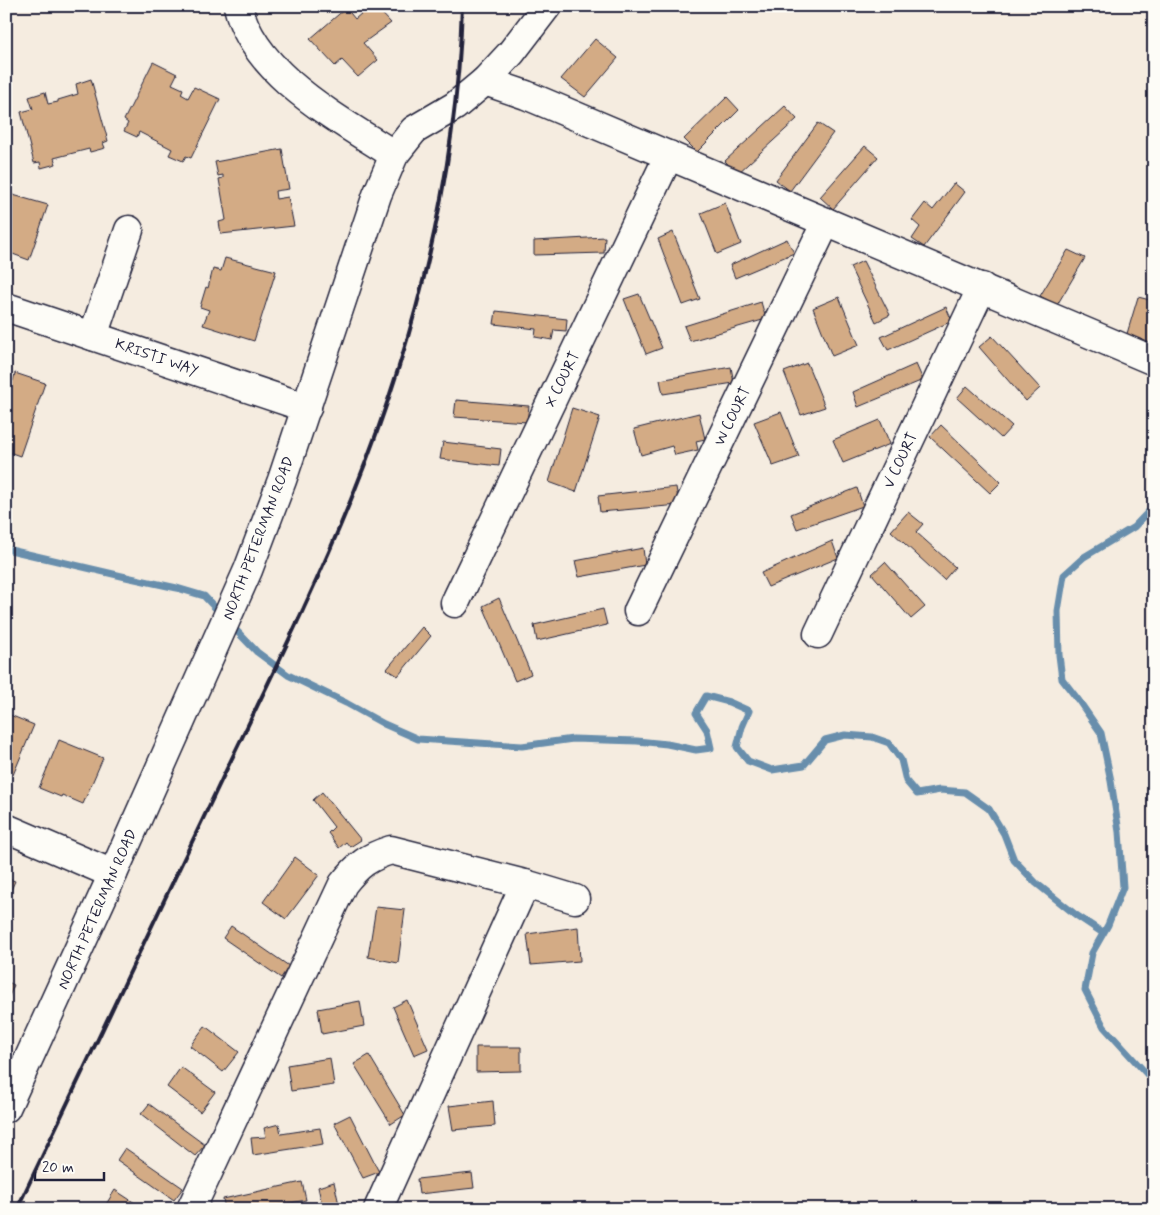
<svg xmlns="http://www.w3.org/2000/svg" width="1160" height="1215" font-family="Mynerve,sans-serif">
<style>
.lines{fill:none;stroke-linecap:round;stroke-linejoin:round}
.stream{stroke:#688eac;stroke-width:7}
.building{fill:#d3ab85;stroke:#22223b}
.minor-casing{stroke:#22223b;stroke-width:31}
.minor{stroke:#fdfcf7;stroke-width:28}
.rail{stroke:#22223b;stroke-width:4}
.labels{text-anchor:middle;stroke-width:4.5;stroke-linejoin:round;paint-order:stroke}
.street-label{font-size:15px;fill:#22223b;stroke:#fdfcf7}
</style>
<rect width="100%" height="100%" fill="#f5ece0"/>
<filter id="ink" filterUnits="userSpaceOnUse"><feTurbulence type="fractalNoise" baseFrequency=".02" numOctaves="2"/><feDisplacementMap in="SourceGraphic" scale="10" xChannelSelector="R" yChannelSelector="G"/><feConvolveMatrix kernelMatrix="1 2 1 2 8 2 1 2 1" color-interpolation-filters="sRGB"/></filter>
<g filter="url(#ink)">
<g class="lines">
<g class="stream">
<path d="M1154,506l-20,21 -50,30 -20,18 -6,36 1,44 3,24 17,22 22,32 10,48 8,51 4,55 -15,38 -16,28 -7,37 19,37 50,55"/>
<path d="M6,549l120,28 51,11 27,8 18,19"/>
<path d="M231,625l26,27 31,23 58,28 38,21 34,15 104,7 51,-7 64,2 30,3 29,6 15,-2 -4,-18 -11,-17 10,-17 23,6 20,9 -7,16 -5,20 11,14 24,9 32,-5 21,-25 20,-5 27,2 17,6 12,17 5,21 11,13 23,-4 25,2 24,17 15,25 10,26 22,23 40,32 27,18"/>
</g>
</g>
<g class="building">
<path d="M370,6h5l16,17 -28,20 15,17 -20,17 -16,-17 -7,6 -25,-27 36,-31 9,11z"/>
<path d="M595,39l23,19 -33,39 -24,-18z"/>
<path d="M153,62l24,12 -5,10 11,5 -2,5 7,4 6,-11 26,12 -29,59 -5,-2 -3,5 -14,-6 3,-6 -33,-17 -2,5 -13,-6 4,-8 -4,-3z"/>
<path d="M91,79l17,62 -5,2 2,5 -15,4 -1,-3 -35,9 2,6 -15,4 -1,-6 -6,1 -13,-51 12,-3 -4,-12 16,-5 3,12 10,-2v-2l20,-6 -2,-10z"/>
<path d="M727,97l12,13 -42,42 -13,-13z"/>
<path d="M785,106l12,13 -60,55 -12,-13z"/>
<path d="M818,123l15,10 -43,58 -14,-11z"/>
<path d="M865,146l13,11 -45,52 -13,-12z"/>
<path d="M282,149l7,40 -14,2 1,8 12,-2 6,29 -73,8 -2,-12 7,-2 -7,-41 4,-1v-3l-5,1 -3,-14z"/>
<path d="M954,183l11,9 -41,55 -12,-8 8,-12 -8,-7 13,-17 8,7z"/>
<path d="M6,193l42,12 -19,55 -19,-7 -2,6h-2z"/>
<path d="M725,203l16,41 -24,10 -16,-41z"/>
<path d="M673,232l27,67 -17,6 -25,-66z"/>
<path d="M605,237l-1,16 -70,2v-14z"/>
<path d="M787,239l7,14 -59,25 -5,-13z"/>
<path d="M1068,250l17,8 -28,47 -17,-9z"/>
<path d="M225,258l51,13 -22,70 -51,-16 6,-15 -9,-3 6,-20 2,1 5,-19 8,2z"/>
<path d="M863,261l27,54 -14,7 -26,-55z"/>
<path d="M639,294l23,54 -16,6 -22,-55z"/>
<path d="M839,297l20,48 -27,11 -19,-48z"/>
<path d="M1138,297l16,4v45l-28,-9z"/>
<path d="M761,302l5,17 -76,22 -6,-15z"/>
<path d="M946,307l6,14 -64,29 -7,-13z"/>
<path d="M496,311l71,8 -1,12 -12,-1 -2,10 -17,-3 1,-8 -42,-5z"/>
<path d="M992,336l48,52 -14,13 -47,-54z"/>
<path d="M807,363l18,44 -24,8 -17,-43z"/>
<path d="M916,364l7,16 -65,27 -5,-15z"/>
<path d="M731,367l3,16 -71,11 -3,-14z"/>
<path d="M6,370l5,2 -2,7 4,2 2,-8 30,10 -25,73 -14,-5 3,-12h-3z"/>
<path d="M967,386l45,40 -11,12 -44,-40z"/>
<path d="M456,400l73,6 -2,16 -73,-5z"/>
<path d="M572,408l28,9 -24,75 -27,-10z"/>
<path d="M781,412l18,45 -26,9 -19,-44z"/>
<path d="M699,413l6,26 -9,2 2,9 -23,5 -3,-9 -31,9 -7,-26z"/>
<path d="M880,420l10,24 -47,19 -10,-23z"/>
<path d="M941,425l60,57 -11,11 -60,-56z"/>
<path d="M443,442l58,7 -2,17 -59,-7z"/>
<path d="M676,487l3,18 -79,7 -2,-16z"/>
<path d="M857,488l6,18 -66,23 -6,-15z"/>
<path d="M908,512l15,12 -7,8 39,35 -11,13 -53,-49z"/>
<path d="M832,541l6,17 -70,29 -7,-14z"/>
<path d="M643,548l2,17 -66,12 -4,-16z"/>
<path d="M885,562l40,45 -14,12 -39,-45z"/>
<path d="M499,598l32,76 -16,7 -32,-75z"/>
<path d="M603,609l4,16 -70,16 -3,-16z"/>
<path d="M422,627l9,9 -33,40 -11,-7z"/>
<path d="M10,715l24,10 -21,50 -7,-2v-51z"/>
<path d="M59,740l44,18 -20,46 -21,-9 -1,2 -22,-9z"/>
<path d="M322,792l39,48 -11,7 -4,-5 -7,6 -11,-15 6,-6 -21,-27z"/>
<path d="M295,857l24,18 -33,44 -23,-17z"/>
<path d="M6,878l9,3 -9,20z"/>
<path d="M376,907l29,3 -7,53 -30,-6z"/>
<path d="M231,926l58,40 -8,12 -58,-40z"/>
<path d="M578,927l2,34 -49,4 -4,-31z"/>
<path d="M6,981l8,4 -8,18z"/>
<path d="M407,1000l21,49 -14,6 -21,-48z"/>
<path d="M360,1001l4,25 -42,8 -4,-25z"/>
<path d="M205,1026l34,26 -16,20 -33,-26z"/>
<path d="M476,1047h45v24l-45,1z"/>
<path d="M369,1055l36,60 -14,9 -37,-60z"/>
<path d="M330,1058l4,27 -43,6 -4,-26z"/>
<path d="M181,1067l34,25 -15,20 -33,-25z"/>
<path d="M493,1101l2,25 -42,4 -4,-24z"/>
<path d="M149,1104l56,41 -10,11 -54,-42z"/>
<path d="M350,1115l29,57 -16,6 -29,-55z"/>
<path d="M279,1124l2,10 39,-6 3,16 -70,11 -2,-17 15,-1 -2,-9z"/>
<path d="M125,1148l58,40 -9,12 -57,-40z"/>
<path d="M472,1173l2,15 -55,6 -2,-15z"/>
<path d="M302,1182l4,18 -47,9h-34l-2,-10z"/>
<path d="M334,1182l6,27h-17l-5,-22z"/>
<path d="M115,1190l29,19h-41z"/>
</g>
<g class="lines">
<g class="minor-casing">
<g id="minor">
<path d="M238,6c16,69 101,113 156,149"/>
<path d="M485,81l41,14 628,266"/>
<path d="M6,307l301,101"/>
<path d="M93,336l36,-106"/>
<path d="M455,603l214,-448"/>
<path d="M638,611l188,-389"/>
<path d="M818,634l164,-347"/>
<path d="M6,828l107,46"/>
<path d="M525,884l50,15"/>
<path d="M6,1108l107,-234 135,-304 34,-90 95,-285 17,-40 20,-25 41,-24 30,-25 26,-28 36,-47"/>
<path d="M191,1209l152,-325c15,-19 25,-27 48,-34l134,34 -147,325"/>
</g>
</g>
<use href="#minor" class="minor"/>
<path class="rail" d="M17,1209c68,-143 136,-285 204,-428 46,-96 94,-191 133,-289 62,-154 103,-320 108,-486"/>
</g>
</g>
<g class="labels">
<g class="street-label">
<text transform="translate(157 357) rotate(19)" y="5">KRISTI WAY</text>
<text transform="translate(562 379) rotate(-64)" y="5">X COURT</text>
<text transform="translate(732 416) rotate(-64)" y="5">W COURT</text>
<text transform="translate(900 460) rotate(-65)" y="5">V COURT</text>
<text transform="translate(258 538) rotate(-69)" y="5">NORTH PETERMAN ROAD</text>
<text transform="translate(97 909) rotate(-66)" y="5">NORTH PETERMAN ROAD</text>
</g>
</g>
<rect width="1160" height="1215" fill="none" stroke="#fdfcf7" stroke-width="25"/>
<rect x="12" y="12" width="1135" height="1190" fill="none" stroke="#22223b" stroke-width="2" filter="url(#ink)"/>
<path d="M35 1172v8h69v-8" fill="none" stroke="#22223b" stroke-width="2.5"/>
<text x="42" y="1172" font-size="15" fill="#22223b" stroke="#fdfcf7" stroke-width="4" paint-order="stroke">20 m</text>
</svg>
